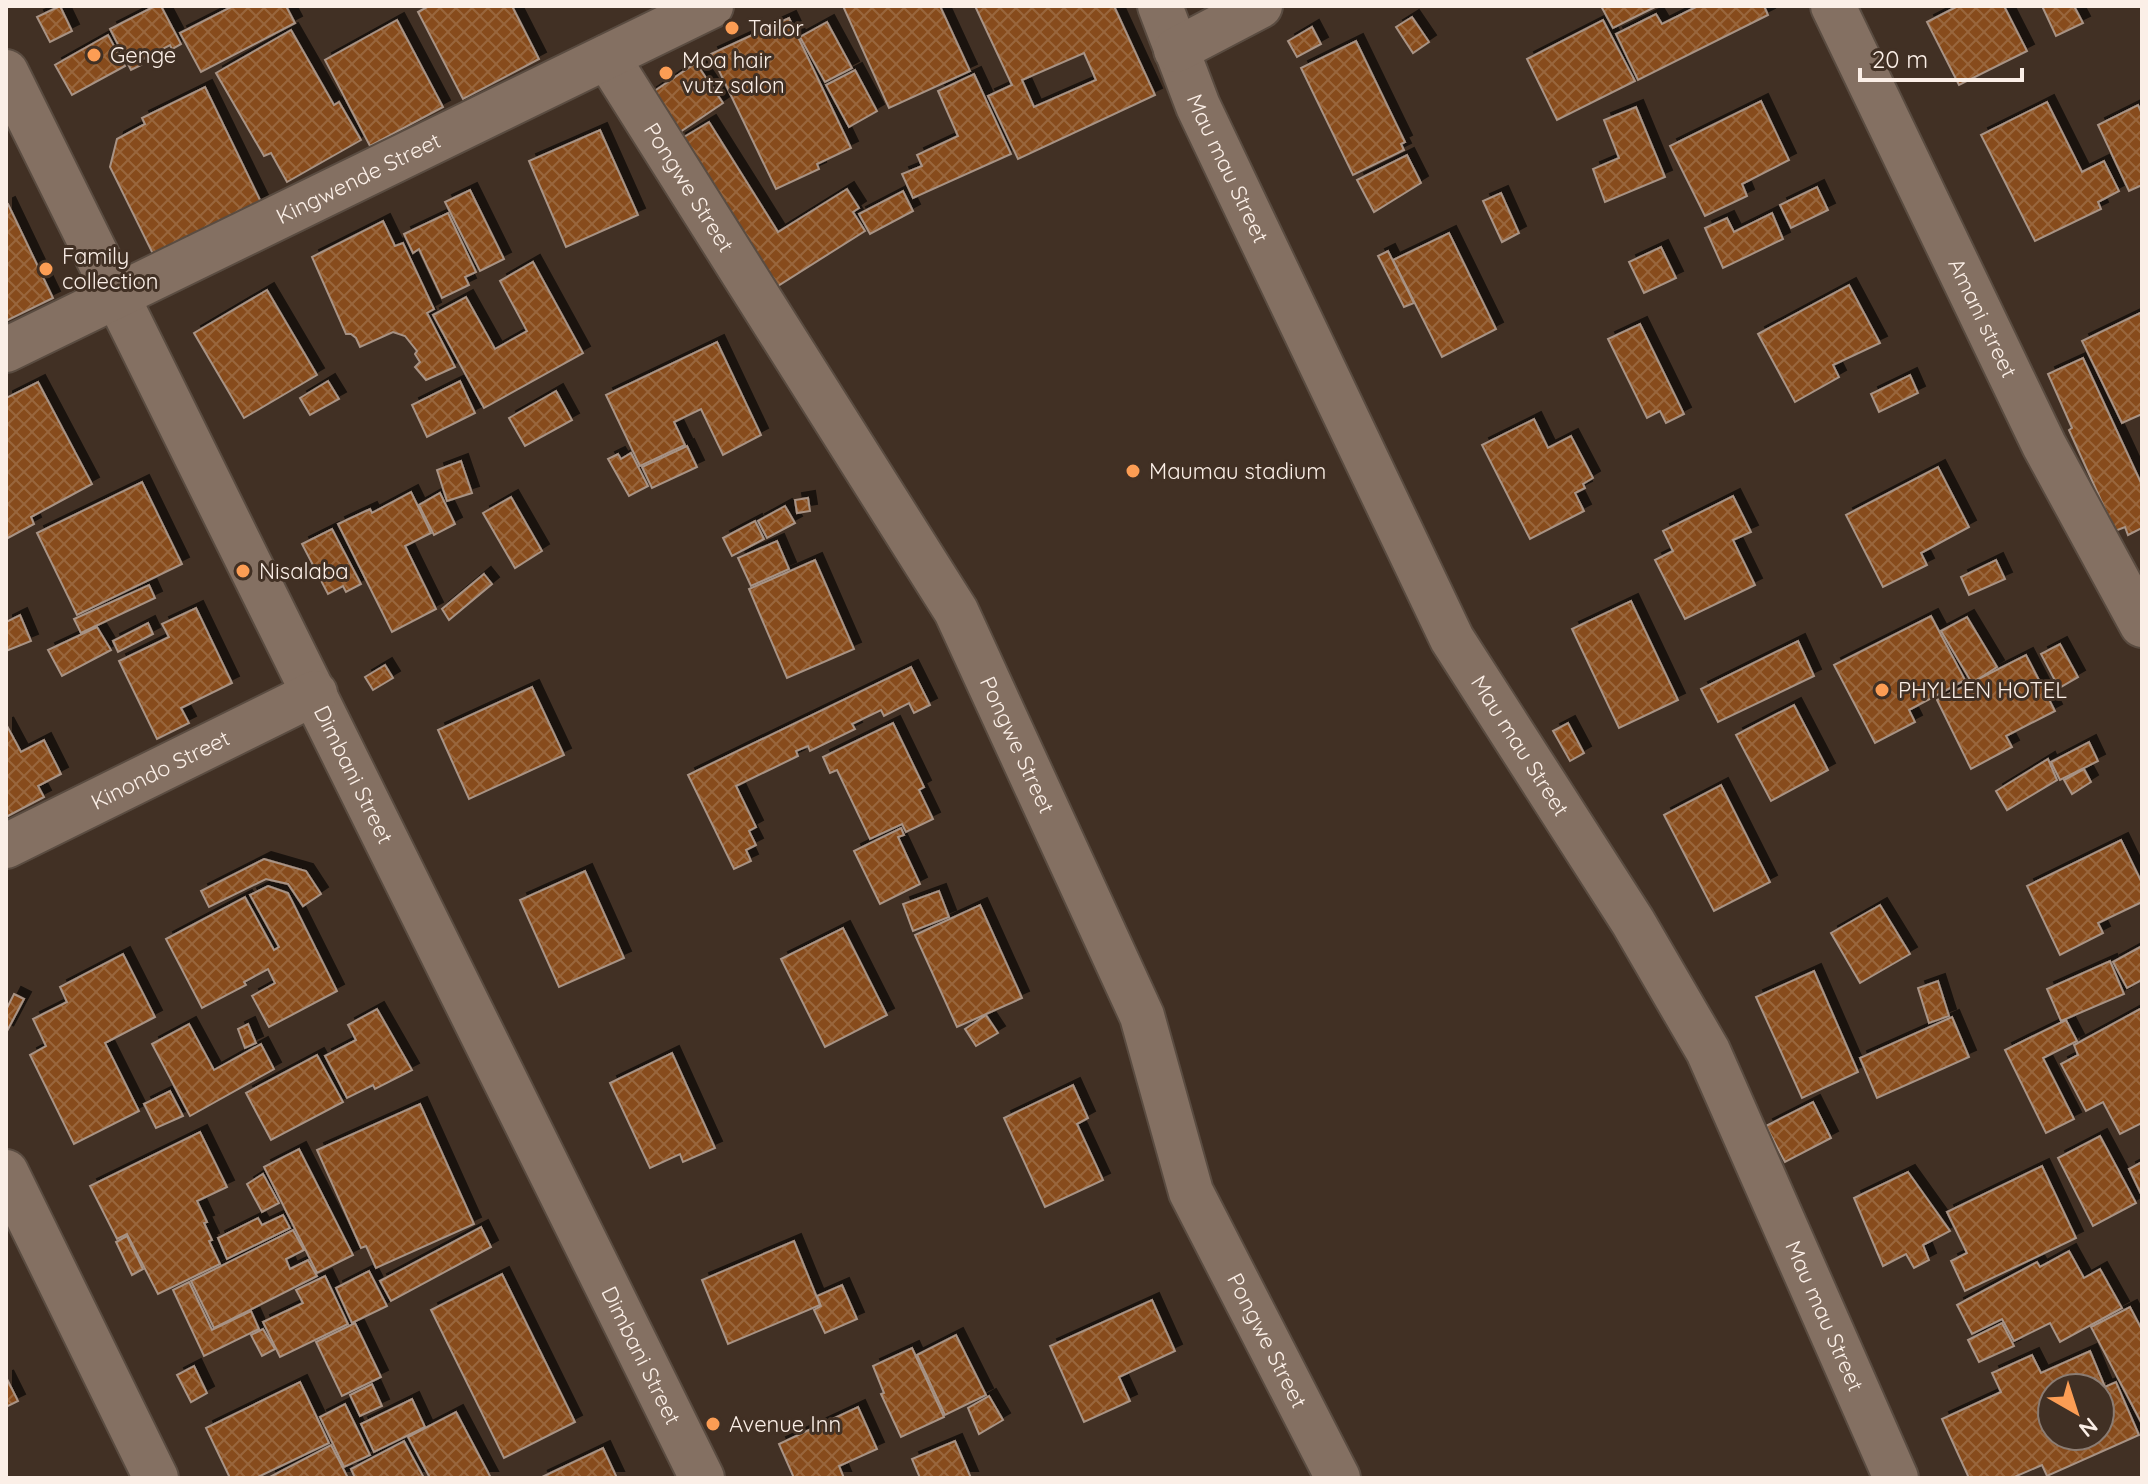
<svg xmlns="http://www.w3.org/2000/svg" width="2148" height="1484" font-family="Quicksand,sans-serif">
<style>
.building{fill:url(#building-cross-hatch);stroke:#a89385;stroke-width:2;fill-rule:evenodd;filter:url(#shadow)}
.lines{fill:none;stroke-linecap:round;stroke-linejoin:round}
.minor-casing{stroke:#5a4c41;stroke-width:48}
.minor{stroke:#847062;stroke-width:44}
.poi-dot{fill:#fc9d54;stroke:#413024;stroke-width:3}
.labels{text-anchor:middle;stroke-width:6;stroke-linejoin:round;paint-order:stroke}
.poi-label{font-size:22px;fill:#fbefe7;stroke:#413024;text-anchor:start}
.street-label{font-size:22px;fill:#fbefe7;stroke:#413024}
</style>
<defs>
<pattern id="building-cross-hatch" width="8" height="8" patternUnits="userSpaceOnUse" patternTransform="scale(2)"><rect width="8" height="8" fill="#874c1c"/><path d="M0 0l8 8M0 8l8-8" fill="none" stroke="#99663d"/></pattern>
<filter id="shadow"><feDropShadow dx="7" dy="-7" stdDeviation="0" flood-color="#0009"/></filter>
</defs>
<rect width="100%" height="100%" fill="#413024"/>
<g class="building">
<path d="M60,6l12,25 -22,11 -13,-25z"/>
<path d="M155,6h6l20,38 -9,5 -2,-4 -31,16 2,4 -10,5 -21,-41z"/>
<path d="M233,6h53l9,17 -94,49 -21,-39z"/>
<path d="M429,6h83l27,53 -76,40 -45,-87z"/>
<path d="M843,6h97l30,65 -81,37z"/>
<path d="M975,6h139l41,89 -137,64 -30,-63 24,-11zM1084,53l12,27 -62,27 -12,-27z"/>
<path d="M1601,6h56l-44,22z"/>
<path d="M1698,6h66l4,9 -130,65 -22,-46 40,-20 6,10z"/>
<path d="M1958,6h46l23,45 -68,34 -32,-63z"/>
<path d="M2042,6h32l9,17 -27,13z"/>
<path d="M1412,17l17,25 -16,11 -17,-26z"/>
<path d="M789,18l62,130 -34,16 2,5 -43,20 -65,-135z"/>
<path d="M397,20l46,87 -73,39 -45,-86z"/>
<path d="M1603,20l32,61 -78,39 -30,-61z"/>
<path d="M827,22l25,46 -27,14 -25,-45z"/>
<path d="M1312,27l9,17 -24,13 -9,-16z"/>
<path d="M291,30l43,75 5,-3 22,38 -74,42 -16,-29 -7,3 -48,-83z"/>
<path d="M108,35l17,31 -53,29 -17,-30z"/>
<path d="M1356,41l49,101 -4,2 3,6 -51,25 -52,-107z"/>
<path d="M696,63l27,40 -46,31 -27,-40z"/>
<path d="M855,70l22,41 -28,16 -23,-42z"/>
<path d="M974,74l37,80 -98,44 -11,-24 20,-8 -5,-11 41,-19 -20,-45z"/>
<path d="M205,87l56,115 -107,54 -44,-89 7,-28 28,-15 -3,-6z"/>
<path d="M1761,101l28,59 -47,24 5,12 -42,20 -35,-70z"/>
<path d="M2047,102l35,70 22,-11 15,30 -21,11 3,7 -66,32 -54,-106z"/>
<path d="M2138,105l4,9v71l-13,6 -31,-66z"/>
<path d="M1636,107l29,70 -60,25 -12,-33 26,-11 -15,-38z"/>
<path d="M709,122l69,110 69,-43 12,19 -6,4 12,19 -92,58 -94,-149z"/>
<path d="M600,130l38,85 -72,32 -37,-86z"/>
<path d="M1407,155l14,28 -47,29 -17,-32z"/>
<path d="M1817,187l11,23 -37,18 -11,-23z"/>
<path d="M470,190l34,69 -24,12 -35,-69z"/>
<path d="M903,191l10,20 -43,23 -11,-20z"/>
<path d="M1501,193l18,40 -17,9 -19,-41z"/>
<path d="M8,204l45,94 -47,23v-116z"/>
<path d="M448,213l28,59 -11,5 4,8 -27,13 -23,-49 -6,4 -9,-19z"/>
<path d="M1772,213l11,26 -60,29 -18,-40 22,-10 7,14z"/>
<path d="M383,221l12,25 8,-3 31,66 -7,4 28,54 -29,13 -11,-13 5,-5 -5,-8 2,-3 -12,-15 -12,-4 -33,15 -4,-9 -5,-4h-5l-34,-77z"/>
<path d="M1449,233l47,96 -54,28 -49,-97z"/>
<path d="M1661,247l15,31 -32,15 -15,-31z"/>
<path d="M1388,251l26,52 -10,4 -26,-51z"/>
<path d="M533,262l50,91 -99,55 -51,-93 33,-18 29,52 32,-18 -27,-50z"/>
<path d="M1849,285l31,58 -47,22 6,12 -44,25 -37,-68z"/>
<path d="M267,290l50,85 -73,43 -50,-85z"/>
<path d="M2142,312v102l-20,9 -40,-82z"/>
<path d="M1640,324l44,90 -18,9 -6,-12 -13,7 -39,-79z"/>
<path d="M717,342l44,93 -38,20 -22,-46 -27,13 11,23 -45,21 -34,-71z"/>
<path d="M2083,358l59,127v43l-14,7 -3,-8 -10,4 -46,-101 3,-2 -24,-54z"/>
<path d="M1910,375l8,18 -39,19 -8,-18z"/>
<path d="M328,381l11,18 -29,16 -10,-17z"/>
<path d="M460,381l15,32 -48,24 -15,-32z"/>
<path d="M38,382l54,102 -61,33 3,7 -28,15v-141z"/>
<path d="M556,391l16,29 -47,26 -16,-28z"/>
<path d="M1534,419l14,29 23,-12 22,42 -10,6 2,4 -10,5 9,18 -54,28 -48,-94z"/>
<path d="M687,446l10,21 -45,21 -10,-21z"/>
<path d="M631,453l17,33 -19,10 -21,-37 10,-5 3,5z"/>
<path d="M461,461l11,32 -25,8 -10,-31z"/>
<path d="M1938,467l31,60 -48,26 6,12 -44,22 -37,-72z"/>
<path d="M142,482l40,82 -105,51 -40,-82z"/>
<path d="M411,492l20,41 -26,13 31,63 -44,23 -54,-108 32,-15 2,4z"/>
<path d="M440,493l15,31 -21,11 -15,-30z"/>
<path d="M1733,496l18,36 -18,8 22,45 -70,34 -30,-59 18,-9 -10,-20z"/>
<path d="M511,497l31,54 -27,17 -32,-55z"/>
<path d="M808,498l2,13 -13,2 -2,-13z"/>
<path d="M785,506l10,17 -28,15 -9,-17z"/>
<path d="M755,521l9,18 -32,17 -9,-18z"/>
<path d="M332,529l29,55 -15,8 -3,-6 -15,8 -26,-50z"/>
<path d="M777,541l12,28 -38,17 -13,-28z"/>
<path d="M815,560l39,89 -67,29 -38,-89z"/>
<path d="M1996,560l9,19 -36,16 -8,-18z"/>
<path d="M484,574l8,10 -43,36 -7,-11z"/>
<path d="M149,585l6,13 -74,35 -7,-14z"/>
<path d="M1631,601l47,99 -59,28 -47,-99z"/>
<path d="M196,608l36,75 -51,25 8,15 -32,16 -38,-78 50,-24 -7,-13z"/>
<path d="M20,615l11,26 -25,10v-29z"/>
<path d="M1931,616l34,64 -56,30 6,12 -40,21 -41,-78z"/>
<path d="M1967,617l30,50 -25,16 -31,-52z"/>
<path d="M148,623l5,11 -35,18 -5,-11z"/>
<path d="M97,627l14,23 -49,26 -14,-26z"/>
<path d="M1798,641l16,35 -96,46 -17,-33z"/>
<path d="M2060,644l18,33 -19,11 -18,-34z"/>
<path d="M2026,655l29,56 -49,25 6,11 -41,22 -34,-69z"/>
<path d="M385,665l8,13 -20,12 -8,-13z"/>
<path d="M911,667l19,38 -16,8 -5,-10 -25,13 -3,-6 -29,14 3,5 -45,22 -2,-5 -12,5 2,5 -62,30 20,41 -7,4 7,14 -10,5 5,11 -17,8 -46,-94z"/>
<path d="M532,687l32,68 -95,44 -31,-69z"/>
<path d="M1794,705l34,65 -57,31 -35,-66z"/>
<path d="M893,723l31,64 -5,3 14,29 -27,13 -4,-8 -32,15 -33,-69 -7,3 -7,-16z"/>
<path d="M1568,723l16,30 -14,8 -17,-30z"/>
<path d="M6,724l15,28 23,-12 17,34 -23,12 6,11 -38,20z"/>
<path d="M2089,742l9,19 -38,19 -9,-18z"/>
<path d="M2048,759l9,21 -50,30 -11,-19z"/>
<path d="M2084,769l7,13 -19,12 -8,-14z"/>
<path d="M1721,785l49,97 -56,29 -50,-96z"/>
<path d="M901,828l3,7 -6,2 22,47 -40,20 -26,-53z"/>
<path d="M2121,840l21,43v19l-44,21 5,10 -43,22 -33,-69z"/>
<path d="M264,859l42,12 15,23 -18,12 -15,-22 -22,-5 -57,28 -8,-16z"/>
<path d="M585,871l39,87 -65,29 -39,-87z"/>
<path d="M268,886l20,7 49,98 -68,36 -17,-31 23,-13 -7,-14 -24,13 2,3 -44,23 -36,-69 79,-42 29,53 5,-3 -29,-52z"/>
<path d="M939,891l10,26 -36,14 -10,-27z"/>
<path d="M980,905l42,93 -65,29 -42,-92z"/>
<path d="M1880,905l30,49 -50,29 -29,-50z"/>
<path d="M843,928l44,87 -62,32 -44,-88z"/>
<path d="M2142,946v34l-15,8 -14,-26z"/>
<path d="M123,954l32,63 -50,26 34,68 -65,33 -44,-89 16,-9 -13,-27 34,-17 -7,-15z"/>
<path d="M2110,961l14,33 -63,27 -14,-32z"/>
<path d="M1814,971l44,101 -56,26 -46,-101z"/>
<path d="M1938,981l11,35 -20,7 -11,-35z"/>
<path d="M14,994l10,5 -18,34v-23z"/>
<path d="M2142,1008v115l-22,11 -17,-32 -17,9 -25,-47 17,-9 -4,-10z"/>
<path d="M377,1009l35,61 -37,19 -2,-4 -26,13 -22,-42 31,-16 -8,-15z"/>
<path d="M986,1015l12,18 -22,13 -11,-17z"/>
<path d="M1952,1017l17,40 -92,41 -17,-40z"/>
<path d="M2066,1020l11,21 -34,17 31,61 -28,14 -41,-83z"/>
<path d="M189,1024l25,46 47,-26 13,25 -84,47 -38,-72z"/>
<path d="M248,1024l8,19 -11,5 -7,-19z"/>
<path d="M672,1053l43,95 -32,14 -3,-8 -30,14 -40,-85z"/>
<path d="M317,1055l26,47 -72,38 -25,-47z"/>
<path d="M1073,1085l15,33 -11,6 26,56 -58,27 -41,-89z"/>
<path d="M170,1091l13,25 -27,12 -12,-24z"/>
<path d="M1813,1102l18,36 -46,24 -19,-36z"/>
<path d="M420,1104l54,120 -98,44 -10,-22 -5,2 -44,-98z"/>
<path d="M200,1132l27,55 -30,14 10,21 -3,1 8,17 -3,1 11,23 -62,30 -31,-60 -10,5 -27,-53z"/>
<path d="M2100,1136l36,67 -43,23 -35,-68z"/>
<path d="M299,1149l54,106 -36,18 -53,-106z"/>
<path d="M2142,1162v34l-13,-27z"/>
<path d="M2042,1166l34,72 -111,53 -14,-30 16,-8 -20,-41z"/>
<path d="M1908,1172l42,59 -27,14 6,15 -15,8 -8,-14 -23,12 -29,-68z"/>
<path d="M263,1174l16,29 -17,9 -15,-28z"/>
<path d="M283,1215l7,13 -63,31 -9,-21 40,-20 4,7z"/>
<path d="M481,1227l10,20 -100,54 -11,-20z"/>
<path d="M293,1230l11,20 -18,9 4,10 18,-9 9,16 -103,52 -23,-47z"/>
<path d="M127,1236l16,33 -11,6 -16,-33z"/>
<path d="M794,1241l26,64 -92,39 -26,-64z"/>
<path d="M2069,1251l15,27 16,-9 22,39 -62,34 -10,-19 -36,18 -12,-22 -30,15 -15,-29 80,-43 3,5z"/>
<path d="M369,1271l18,35 -35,17 -16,-35z"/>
<path d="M502,1274l73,148 -71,36 -73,-148z"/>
<path d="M325,1276l23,48 -68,33 -17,-35 40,-19 -7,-13z"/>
<path d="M189,1282l23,48 39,-19 8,18 -55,27 -31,-66z"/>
<path d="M842,1285l15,34 -32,14 -11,-23 7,-4 -4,-10z"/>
<path d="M1152,1300l23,51 -56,26 11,24 -46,21 -34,-76z"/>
<path d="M2130,1307l12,23v94l-51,-97z"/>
<path d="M355,1323l26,54 -39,19 -26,-54z"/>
<path d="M2002,1323l12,23 -35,16 -11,-22z"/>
<path d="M263,1329l12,20 -13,7 -11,-21z"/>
<path d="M956,1335l30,60 -41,20 -28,-60z"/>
<path d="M912,1348l32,69 -43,20 -20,-43 3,-1 -11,-27z"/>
<path d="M2090,1351l15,36 11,-5 23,53 -92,41 -5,-11 -30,13h-43l-27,-59 59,-27 -9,-19 40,-18 9,18zM2052,1388h48v48h-48z"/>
<path d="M194,1366l13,27 -16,9 -14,-27z"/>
<path d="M6,1377l12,24 -12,6z"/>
<path d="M300,1382l29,61 -73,35h-26l-24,-50z"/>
<path d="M372,1384l10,22 -22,10 -10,-21z"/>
<path d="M989,1396l14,24 -24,14 -11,-26z"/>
<path d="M412,1399l13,28 -51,25 -13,-28z"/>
<path d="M345,1404l25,51 -26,12 -24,-50z"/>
<path d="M858,1407l19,42 -38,17 5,12h-50l-15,-34z"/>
<path d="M456,1412l35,66h-61l-22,-41z"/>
<path d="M404,1441l20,37h-69l-4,-9z"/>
<path d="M955,1441l16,37h-51l-8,-19z"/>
<path d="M331,1445l17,33h-80z"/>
<path d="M603,1448l14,30h-77z"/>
</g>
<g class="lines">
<g class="minor-casing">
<g id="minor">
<path id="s1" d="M1160,6l38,100 254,533 181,283 75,129 188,427"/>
<path id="s2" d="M1833,6l211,439 98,180"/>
<path d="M1176,50l84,-44"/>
<path id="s3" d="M607,57l349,554 186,405 49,176 147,286"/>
<path id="s4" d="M6,72l696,1406"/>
<path id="s5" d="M6,350l705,-344"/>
<path id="s6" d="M6,846l309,-153"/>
<path d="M6,1172l150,306"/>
</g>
</g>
<use href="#minor" class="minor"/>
</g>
<g class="poi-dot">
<circle cx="732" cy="28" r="8"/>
<circle cx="94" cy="55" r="8"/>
<circle cx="666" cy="73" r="8"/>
<circle cx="46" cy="269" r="8"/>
<circle cx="1133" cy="471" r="8"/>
<circle cx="243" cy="571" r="8"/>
<circle cx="1882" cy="690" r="8"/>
<circle cx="713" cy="1424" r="8"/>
</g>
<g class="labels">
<g class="poi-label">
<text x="748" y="36">Tailor</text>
<text x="110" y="63">Genge</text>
<text x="682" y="68">Moa hair<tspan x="682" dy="25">vutz salon</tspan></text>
<text x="62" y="264">Family<tspan x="62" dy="25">collection</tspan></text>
<text x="1149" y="479">Maumau stadium</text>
<text x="259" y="579">Nisalaba</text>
<text x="1898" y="698">PHYLLEN HOTEL</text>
<text x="729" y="1432">Avenue Inn</text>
</g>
<g class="street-label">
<text dy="8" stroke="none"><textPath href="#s1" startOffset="176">Mau mau Street</textPath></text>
<text dy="8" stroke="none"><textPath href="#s5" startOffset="392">Kingwende Street</textPath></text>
<text dy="8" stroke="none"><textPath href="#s3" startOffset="154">Pongwe Street</textPath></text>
<text dy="8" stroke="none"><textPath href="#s2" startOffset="346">Amani street</textPath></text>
<text dy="8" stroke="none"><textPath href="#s3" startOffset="802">Pongwe Street</textPath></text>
<text dy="8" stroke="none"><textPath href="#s1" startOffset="824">Mau mau Street</textPath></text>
<text dy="8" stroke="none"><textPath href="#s6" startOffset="172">Kinondo Street</textPath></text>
<text dy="8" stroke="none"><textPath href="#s4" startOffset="784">Dimbani Street</textPath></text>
<text dy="8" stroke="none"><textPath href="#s1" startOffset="1472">Mau mau Street</textPath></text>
<text dy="8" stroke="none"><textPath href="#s3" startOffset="1450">Pongwe Street</textPath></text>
<text dy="8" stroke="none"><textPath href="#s4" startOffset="1432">Dimbani Street</textPath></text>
</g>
</g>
<rect width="2148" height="1484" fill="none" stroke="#fbefe7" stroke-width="16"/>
<g transform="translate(2076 1412) rotate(141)"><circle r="38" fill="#413024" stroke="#8b7c72" stroke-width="2"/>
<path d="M0-6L14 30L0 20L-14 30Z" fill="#fc9d54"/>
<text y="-12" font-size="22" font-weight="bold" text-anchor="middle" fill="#fbefe7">N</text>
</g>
<path d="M1860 68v12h162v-12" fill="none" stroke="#fbefe7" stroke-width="4"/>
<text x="1872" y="68" font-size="24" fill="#fbefe7" stroke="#413024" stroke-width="6" paint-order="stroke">20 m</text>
</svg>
